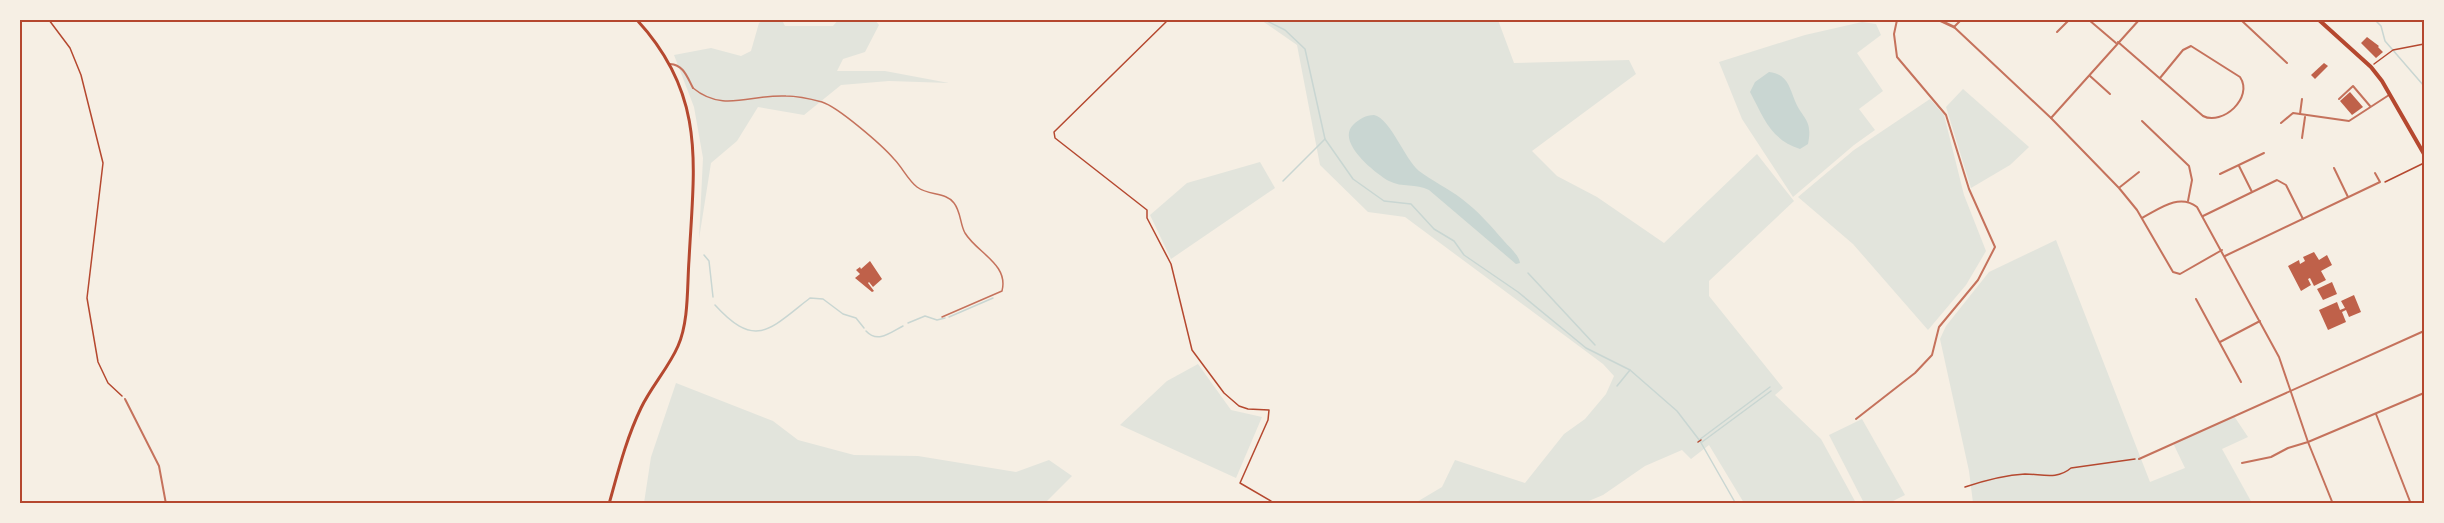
<svg xmlns="http://www.w3.org/2000/svg" width="2444" height="523" font-family="Overpass,sans-serif">
<style>
.green{fill:#e2e4dc}
.water{fill:#c9d6d2}
.lines{fill:none;stroke-linecap:round;stroke-linejoin:round}
.stream{stroke:#c9d6d2;stroke-width:1.5}
.building{fill:#bf614a}
.path{stroke:#b5482f;stroke-width:1.5}
.service{stroke:#c5725c;stroke-width:1.5}
.minor{stroke:#c5725c;stroke-width:2}
.tertiary{stroke:#c5725c;stroke-width:3}
.secondary{stroke:#b5482f;stroke-width:3}
.primary{stroke:#b5482f;stroke-width:4}
.neatline{fill:none;stroke:#b5482f;stroke-width:2}
</style>
<rect width="100%" height="100%" fill="#f6efe4"/>
<g class="green">
<path d="M764,20h18l3,6h48l5,-6h37l4,5 -14,27 -22,7 -6,12h48l64,12 -60,-2 -48,4 -37,30 -46,-8 -21,34 -26,22 -12,76 4,-81 -9,-51 -20,-52 37,-7 30,8 10,-5 8,-28z"/>
<path d="M1261,20h237l16,43 115,-3 7,14 -104,77 25,25 40,21 67,46 93,-89 37,47 -85,80v15l74,92 -8,7 46,44 35,64h-112l-35,-58 -18,14 -9,-9 -37,16 -42,29 -19,8h-169l27,-16 13,-27 70,23 39,-49 21,-15 21,-25 8,-18 -11,-12 -198,-147 -37,-5 -48,-47 -23,-120z"/>
<path d="M1862,22l14,2 5,11 -24,18 26,38 -24,18 16,21 -21,15 -61,52 -51,-78 -23,-57 86,-27z"/>
<path d="M1963,89l66,58 -19,18 -39,23 -25,-81z"/>
<path d="M1930,99l14,16 20,80 22,56 -20,34 -38,45 -75,-86 -55,-47 56,-47z"/>
<path d="M1260,162l15,26 -104,71 -21,-44 37,-32z"/>
<path d="M2056,240l94,242 35,-14 -12,-25 61,-27 14,21 -26,12 30,54h-279l-4,-32 -29,-132 6,-13 43,-54z"/>
<path d="M1198,364l33,46 31,7 -26,61 -116,-53 47,-44z"/>
<path d="M676,383l97,38 25,19 56,15 64,1 98,16 33,-12 23,16 -27,27h-401l7,-46z"/>
<path d="M1862,419l43,76 -16,8h-25l-35,-68z"/>
</g>
<g class="water">
<path d="M1769,72c18,2 20,14 26,29 8,19 18,18 13,43l-8,5c-30,-10 -36,-31 -50,-57l5,-10z"/>
<path d="M1374,115c16,3 30,43 45,56 13,10 29,17 43,28 16,12 29,27 42,42 6,7 15,14 16,22l-4,1 -87,-74c-13,-7 -27,-2 -40,-9 -14,-8 -53,-39 -36,-56 6,-6 13,-10 21,-10z"/>
</g>
<g class="lines">
<g class="stream">
<path d="M1265,20l20,10 20,19 20,90 28,40 31,22 27,3 23,25 20,12 10,14 54,37 68,56 44,22 47,41 23,30 36,63"/>
<path d="M2375,20l6,6 4,15 39,45"/>
<path d="M1283,181l42,-42"/>
<path d="M704,255l5,6 4,36"/>
<path d="M1528,273l67,72"/>
<path d="M715,305c41,45 55,24 95,-7l13,1 20,15 13,4 8,10"/>
<path d="M949,317l44,-19"/>
<path d="M908,323l17,-7 12,4 8,-2"/>
<path d="M866,331c12,13 25,1 37,-5"/>
<path d="M1617,386l13,-16"/>
<path d="M1699,440l71,-53"/>
<path d="M1702,442l69,-51"/>
</g>
</g>
<g class="building">
<path d="M2367,37l12,9 -1,1 5,5 -7,6 -15,-15z"/>
<path d="M2324,63l4,3 -13,13 -4,-4z"/>
<path d="M2350,92l13,15 -11,8 -12,-14z"/>
<path d="M2314,252l5,8 8,-5 5,10 -11,6 5,9 -12,6 -4,-8 -2,1 3,6 -10,6 -13,-25 11,-6 1,4 5,-3 -2,-4z"/>
<path d="M870,261l12,18 -9,8 -4,-5 -1,1 6,8 -2,1 -17,-14 5,-4 -4,-4 4,-3 1,2z"/>
<path d="M2332,282l5,12 -14,6 -6,-11z"/>
<path d="M2354,295l7,17 -12,5 -3,-7 -4,2 4,10 -18,8 -9,-20 18,-8 3,8 5,-2 -4,-7z"/>
</g>
<g class="lines">
<g class="path">
<path d="M49,20l21,28 11,27 22,88 -16,135 11,64 10,21 14,13"/>
<path d="M1168,20l-114,112 1,6 92,72v8l24,46 21,86 32,43 15,13 9,3 21,1 -1,10 -28,63 36,21"/>
<path d="M2374,64l19,-14 31,-6"/>
<path d="M2385,182l39,-19"/>
<path d="M1698,442l3,-2"/>
<path d="M1965,487c18,-6 41,-12 60,-13 17,0 32,6 46,-6l64,-9"/>
</g>
<path class="service" d="M693,88c30,25 58,6 93,8 11,0 25,3 36,6 16,5 60,43 72,57 8,8 14,21 23,28 12,9 29,5 37,16 7,9 6,21 11,30 12,20 44,31 37,58l-60,26"/>
<g class="minor">
<path d="M1961,20l-7,7 97,91 68,70 18,22 36,62 7,2 42,-24"/>
<path d="M2089,20l27,23"/>
<path d="M2241,20l46,43"/>
<path d="M2057,32l12,-12"/>
<path d="M2118,42l85,74c19,10 51,-18 37,-39l-49,-31 -8,4 -23,28"/>
<path d="M670,64c14,1 17,13 23,24"/>
<path d="M2090,76l20,18"/>
<path d="M2339,99l14,-13 17,20"/>
<path d="M2300,114l2,-15"/>
<path d="M2051,118l88,-98"/>
<path d="M2142,121l47,45 3,14 -4,21"/>
<path d="M2281,123l12,-10 56,8 40,-26"/>
<path d="M2302,138l3,-21"/>
<path d="M2239,166l13,26"/>
<path d="M2334,168l14,29"/>
<path d="M2220,174l44,-21"/>
<path d="M2120,187l19,-15"/>
<path d="M2203,216l74,-36 9,5 17,34"/>
<path d="M2142,218c17,-9 37,-25 55,-11l82,150 29,85 -20,6 -17,9 -29,6"/>
<path d="M2225,256l155,-74 -5,-9"/>
<path d="M2196,299l45,83"/>
<path d="M2220,342l40,-21"/>
<path d="M125,399l34,67 7,38"/>
<path d="M2376,414l35,90"/>
<path d="M1856,419l59,-46 17,-18 7,-28 39,-47 17,-33 -26,-58 -23,-74 -49,-58 -3,-23 3,-14"/>
<path d="M2139,459l285,-128"/>
<path d="M2333,504l-25,-62 116,-49"/>
</g>
<path class="tertiary" d="M1939,20l15,7"/>
<path class="secondary" d="M609,504c9,-32 17,-65 32,-96 10,-21 28,-41 37,-62 11,-25 9,-59 11,-86 5,-95 18,-164 -52,-240"/>
<path class="primary" d="M2319,20l52,47 11,14 42,73"/>
</g>
<rect width="2444" height="523" fill="none" stroke="#f6efe4" stroke-width="42"/>
<rect x="21" y="21" width="2402" height="481" class="neatline"/>
</svg>
